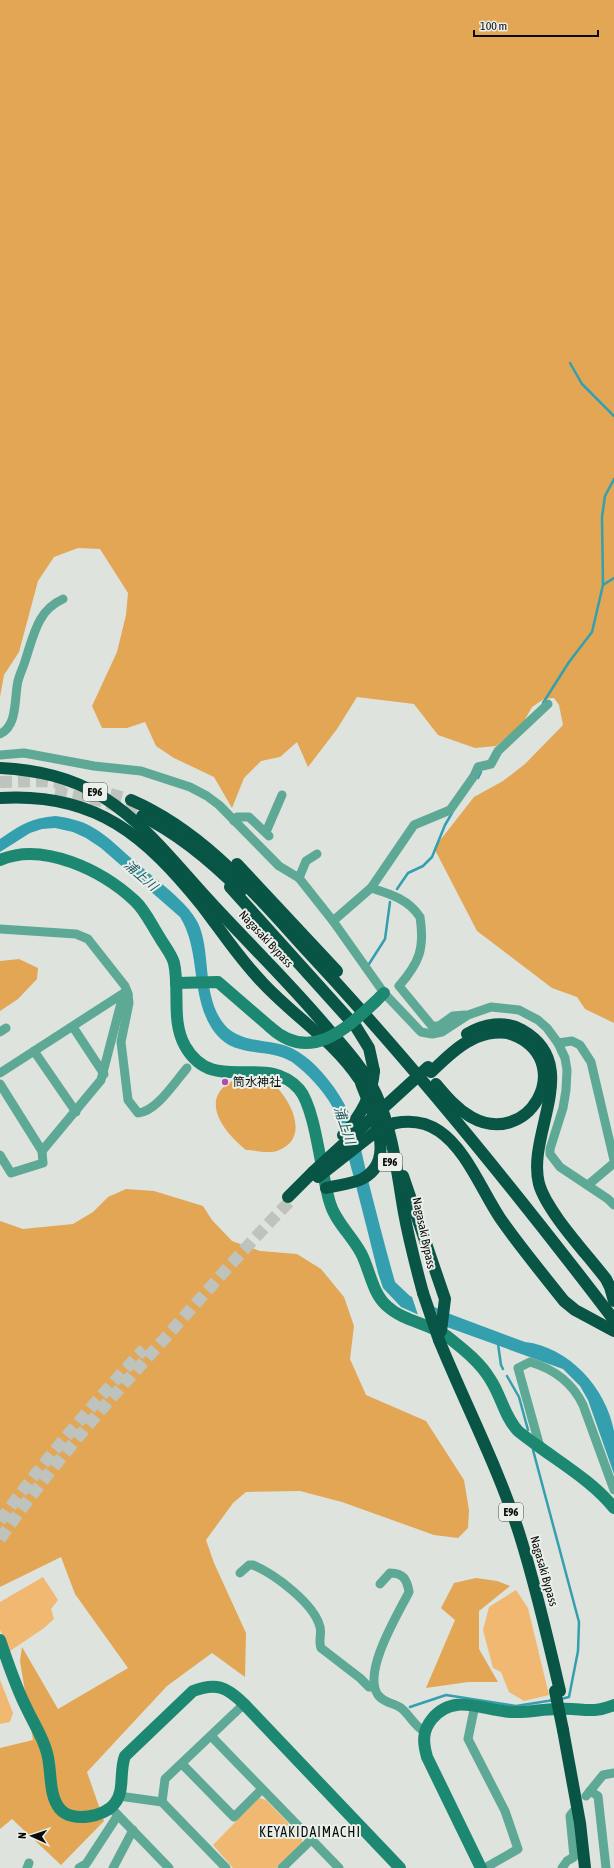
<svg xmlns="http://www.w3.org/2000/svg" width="614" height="1868" font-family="'Asap Condensed','Noto Sans JP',sans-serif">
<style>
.green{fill:#f0b870}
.forest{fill:#e2a655}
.water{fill:#349fae}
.pier{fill:#dee3dd}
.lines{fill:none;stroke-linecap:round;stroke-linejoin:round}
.stream{stroke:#349fae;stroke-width:2.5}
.highway-tunnel{stroke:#bec3bd;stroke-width:12;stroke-dasharray:12 6;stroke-linecap:butt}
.street{stroke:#5ea995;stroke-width:9}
.secondary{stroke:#1d8871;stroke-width:12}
.highway{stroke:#085445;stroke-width:12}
.secondary-bridge{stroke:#1d8871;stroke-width:12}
.highway-bridge{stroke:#085445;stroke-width:12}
.poi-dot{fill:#b34baf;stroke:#ebf0ea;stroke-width:1.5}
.labels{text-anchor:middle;stroke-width:4;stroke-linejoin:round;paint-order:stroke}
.shield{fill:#ebf0ea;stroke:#4e504d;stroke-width:1}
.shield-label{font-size:11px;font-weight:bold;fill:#0a0c0a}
.street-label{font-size:12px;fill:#0a0c0a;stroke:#ebf0ea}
.poi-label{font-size:12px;fill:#0a0c0a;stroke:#ebf0ea;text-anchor:start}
.water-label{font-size:13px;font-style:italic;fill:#215a63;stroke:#ebf0ea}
.quarter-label{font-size:14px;letter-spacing:1px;fill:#0a0c0a;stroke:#ebf0ea}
</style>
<rect width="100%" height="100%" fill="#dee3dd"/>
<g class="green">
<path d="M43,1577l15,23 -7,9 3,10 -10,9 -34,23 -10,-21v-28z"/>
<path d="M516,1590l12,18 21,87 -25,6 -15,-9 -8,-20 -8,-4 -10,-38 6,-23z"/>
<path d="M0,1680l13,33 -3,9 -10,2z"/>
<path d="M259,1798l7,2 36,37v7l-26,24h-43l-20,-23z"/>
</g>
<g class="forest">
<path d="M0,0h614v1023l-29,-14 -8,-12 -25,-9 -75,-57 -43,-83 40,-51 29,-16 22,-17 38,-39 -4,-20 -5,-7 -10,1 -12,8 -9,16 -27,23 -21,2 -37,-13 -24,-31 -57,-7 -20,32 -29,38 -11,-25 -17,15 -19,4 -17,17 -12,30 -18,-31 -40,-19 -18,-12 -11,-24 -18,6h-25l-10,-22 25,-54 9,-37 2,-22 -28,-44 -22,-1 -24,9 -16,24 -19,71 -15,23 -4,22z"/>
<path d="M19,959l19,9 -1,11 -19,20 -18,12v-50z"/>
<path d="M263,1075c22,14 53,62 14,76 -9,3 -22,-1 -31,-1 -26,-21 -50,-56 -5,-73 6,-2 15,-2 22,-2z"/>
<path d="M126,1189l28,2 49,15 9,14 20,21 28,10 37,3 24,15 23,28 10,29 -4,33 16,36 60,26 38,59 5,30 -1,18 -10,10 -24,-3 -92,-33 -42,-11 -54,1 -13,11 -27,37 8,23 32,70 -1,44 -33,-24 -45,33 -80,86 17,49 -43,44 -49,-46 -12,10v-81l33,-8 -13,-79 2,-14 36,62 70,-41 -53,-74 -14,-37 -61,30v-366l23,8 50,-5 20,-12 15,-15z"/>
<path d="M476,1578l21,3 13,5 -31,25v38l19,33h-30l-42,6 29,-68 -14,-12 13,-25z"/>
</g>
<path class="water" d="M56,816c12,2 24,4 36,11 17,9 31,25 46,37 18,16 49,37 60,59 13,28 4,68 23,97 17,27 52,16 76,31 20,12 38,35 49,56 11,21 16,46 21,69 9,35 18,71 28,106l15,14 40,18 75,28c44,5 81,46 89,89 0,14 0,30 0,43l-26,-74 -8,-14 -17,-17 -119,-43 -43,-19 -18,-19 -5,-15c-10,-40 -20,-81 -31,-121 -4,-15 -7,-32 -15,-46 -9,-16 -25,-33 -40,-44 -23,-15 -56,-3 -76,-28 -27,-34 -14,-82 -36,-117l-79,-69 -15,-10 -13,-6 -18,-4 -13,1 -12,4 -30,19v-13c21,-14 30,-21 56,-23z"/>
<path class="pier" d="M411,1294l22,10 8,22 -22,-8z"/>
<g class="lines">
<g class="stream">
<path d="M570,363l12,21 32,32"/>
<path d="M603,585l11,-7"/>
<path d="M543,703l26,-41 23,-30 11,-47 -1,-68 3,-21 9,-17"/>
<path d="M478,778l3,-6"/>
<path d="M397,889l11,-16 15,-7 9,-9 13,-32 7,-12"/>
<path d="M369,964l16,-25 5,-37"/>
<path d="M498,1344l3,21 2,4"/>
<path d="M507,1376l12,21 9,33"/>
<path d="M533,1450l46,172 -1,29 -9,46 -8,2"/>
<path d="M410,1707l36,-12 70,11 38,-6"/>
</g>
<g class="highway-tunnel">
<path d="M0,782l42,-1 29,3"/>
<path d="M93,789l38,11"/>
<path d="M55,792l47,9 40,15"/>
<path d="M0,1521c44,-61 93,-117 144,-172"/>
<path d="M0,1539c50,-72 107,-137 166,-202 41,-46 82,-93 125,-137"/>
</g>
<g class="street">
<path d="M0,734c18,-8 14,-36 18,-53 2,-8 6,-15 8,-23 8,-24 12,-48 37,-59"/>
<path d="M0,755l24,-2 70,13 47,5 49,16 17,9 12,9 60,61 20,12 34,43 51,72 37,39 11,2 10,-2 26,-17 23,-8 28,3 19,10 9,8 11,15 7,15 2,12 -1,20 -3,18 -13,41v5l10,13 48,32 6,6"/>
<path d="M234,821l3,-4h12l20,19"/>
<path d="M266,832l16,-37"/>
<path d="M299,878l7,-17 11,-7"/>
<path d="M371,888c19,6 37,11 49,29 5,32 -1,46 -21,69l33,40h7l14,-10 12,-1"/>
<path d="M333,921l38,-33 43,-63 36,-15 24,-34 4,-9 13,-3 7,-13 50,-47"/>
<path d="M0,929l76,5 12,5 37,47 3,8 -7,9 -20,77 -59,71"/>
<path d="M128,994l1,9 -8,39 7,58 10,13c18,-1 37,-31 49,-45"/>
<path d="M73,1027l31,47"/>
<path d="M0,1032l6,-4"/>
<path d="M558,1043l14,-2 8,4 11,17 23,98"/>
<path d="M34,1051l42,61"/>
<path d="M0,1073l127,-82"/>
<path d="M0,1084l42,67 1,12 -32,10 -11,-18"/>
<path d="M588,1185l26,-22"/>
<path d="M540,1447l-22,-79 12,-6c24,7 42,20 53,43l31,85"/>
<path d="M240,1573l9,-8h4c21,9 61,38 67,62 2,7 -2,14 1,21l39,30 9,9h5"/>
<path d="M380,1584l10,-11c13,0 17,6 19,19 -11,22 -47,80 -31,103 6,8 16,8 23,13 9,7 12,17 24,24"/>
<path d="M475,1705l-7,34 37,72 13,38 -33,19"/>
<path d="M211,1736l128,132"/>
<path d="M182,1764l52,53 28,-28"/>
<path d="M590,1791l8,5 8,72"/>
<path d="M119,1796l43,6"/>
<path d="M586,1796l17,-21 11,-2"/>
<path d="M111,1808l58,60"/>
<path d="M27,1868l2,-5"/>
<path d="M79,1868l7,-4 32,-49"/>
<path d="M113,1868l20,-38"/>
<path d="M226,1868l-64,-66 3,-23 79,-75"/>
<path d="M282,1868l29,-28"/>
<path d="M562,1868l5,-7 7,-4 -4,-41 3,-4"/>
</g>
<g class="secondary">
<path d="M0,860c43,-19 103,11 135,41 10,9 17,25 25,37 4,7 12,17 14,25 6,27 -3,58 11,83 29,51 80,5 114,43 17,20 22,86 31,114 5,18 22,33 31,50 9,17 11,40 26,53 17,16 43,17 61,31 15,12 32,25 42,42 11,16 14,37 28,52 6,5 13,10 20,15 26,19 56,37 76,62"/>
<path d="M176,983l42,-1 52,45"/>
<path d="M375,1002l9,-9"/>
<path d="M0,1640c8,23 16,48 27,69 7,15 16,28 20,44 5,17 1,42 13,56 12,14 45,8 55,-6 10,-12 4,-32 10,-47l68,-65c23,-9 34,-4 51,13l156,164"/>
<path d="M481,1868l-54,-111c-4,-14 -5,-26 5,-38 22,-27 51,-8 80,-7 16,1 30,-3 45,-3 25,-2 32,6 57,-4"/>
</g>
<g class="highway">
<path d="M0,768c37,2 71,9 103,29 41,26 71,65 103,100 39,43 81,83 118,127 19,22 39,43 52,70 17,37 21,79 28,119 5,27 12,54 19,80"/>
<path d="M0,798c96,-6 146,38 203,109 19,25 36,51 58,74 31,34 72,59 98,98"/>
<path d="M131,800c74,32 125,95 178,153 109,117 209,241 305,367"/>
<path d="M142,816c37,18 69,45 99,75"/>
<path d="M237,864l100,107"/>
<path d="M230,887l126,140 13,21 5,23"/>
<path d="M467,1034c17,-10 37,-14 55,-4 62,35 4,103 17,154 8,28 48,70 67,95l4,8 4,14"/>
<path d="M431,1072c12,-11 25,-25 40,-32 13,-7 33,-11 47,-3 57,29 10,112 -47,80 -15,-9 -25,-21 -35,-33"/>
<path d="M395,1123c16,-3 31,-1 44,8 27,18 43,60 61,87 20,29 42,55 64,83l11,9 39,21"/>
<path d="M403,1176l42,123 -4,32"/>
<path d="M326,1188c11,-3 26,-4 36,-9 37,-19 9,-68 -1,-96"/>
<path d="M288,1197l25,-25"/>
<path d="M439,1340c27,66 60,129 81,196 16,51 28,103 40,155"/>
<path d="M563,1730l17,93 5,45"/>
</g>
<path class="secondary-bridge" d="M270,1027c39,36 74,4 105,-25"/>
<g class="highway-bridge">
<path d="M343,1135c17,-18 29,-39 31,-64"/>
<path d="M313,1172l115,-105"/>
<path d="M318,1177l56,-44 21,-10"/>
<path d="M423,1293l16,47"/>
<path d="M555,1691l8,39"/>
</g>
</g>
<circle class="poi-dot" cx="225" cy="1082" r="4"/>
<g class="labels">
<g class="shield">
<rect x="83" y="783" width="24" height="18" rx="3"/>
<rect x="378" y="1153" width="24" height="18" rx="3"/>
<rect x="499" y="1503" width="24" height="18" rx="3"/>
</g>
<g class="shield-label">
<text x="95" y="796">E96</text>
<text x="390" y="1166">E96</text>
<text x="511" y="1516">E96</text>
</g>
<g class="street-label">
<text transform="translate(266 939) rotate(47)" y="4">Nagasaki Bypass</text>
<text transform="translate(424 1233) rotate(78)" y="4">Nagasaki Bypass</text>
<text transform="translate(544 1571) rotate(74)" y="4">Nagasaki Bypass</text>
</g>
<g class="poi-label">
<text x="233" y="1086">筒水神社</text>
</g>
<g class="water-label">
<text transform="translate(141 875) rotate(41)" y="5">浦上川</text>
<text transform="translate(345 1125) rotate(71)" y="5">浦上川</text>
</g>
<g class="quarter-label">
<text x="310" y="1837">KEYAKIDAIMACHI</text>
</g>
</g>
<g transform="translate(32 1836) rotate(273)" stroke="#ebf0ea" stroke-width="3" paint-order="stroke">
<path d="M0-3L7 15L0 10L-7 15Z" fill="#0a0c0a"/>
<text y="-6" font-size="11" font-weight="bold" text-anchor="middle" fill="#0a0c0a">N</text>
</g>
<path d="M474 30v6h124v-6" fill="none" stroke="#0a0c0a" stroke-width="2"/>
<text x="480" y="30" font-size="12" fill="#0a0c0a" stroke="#ebf0ea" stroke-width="3" paint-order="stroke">100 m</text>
</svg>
